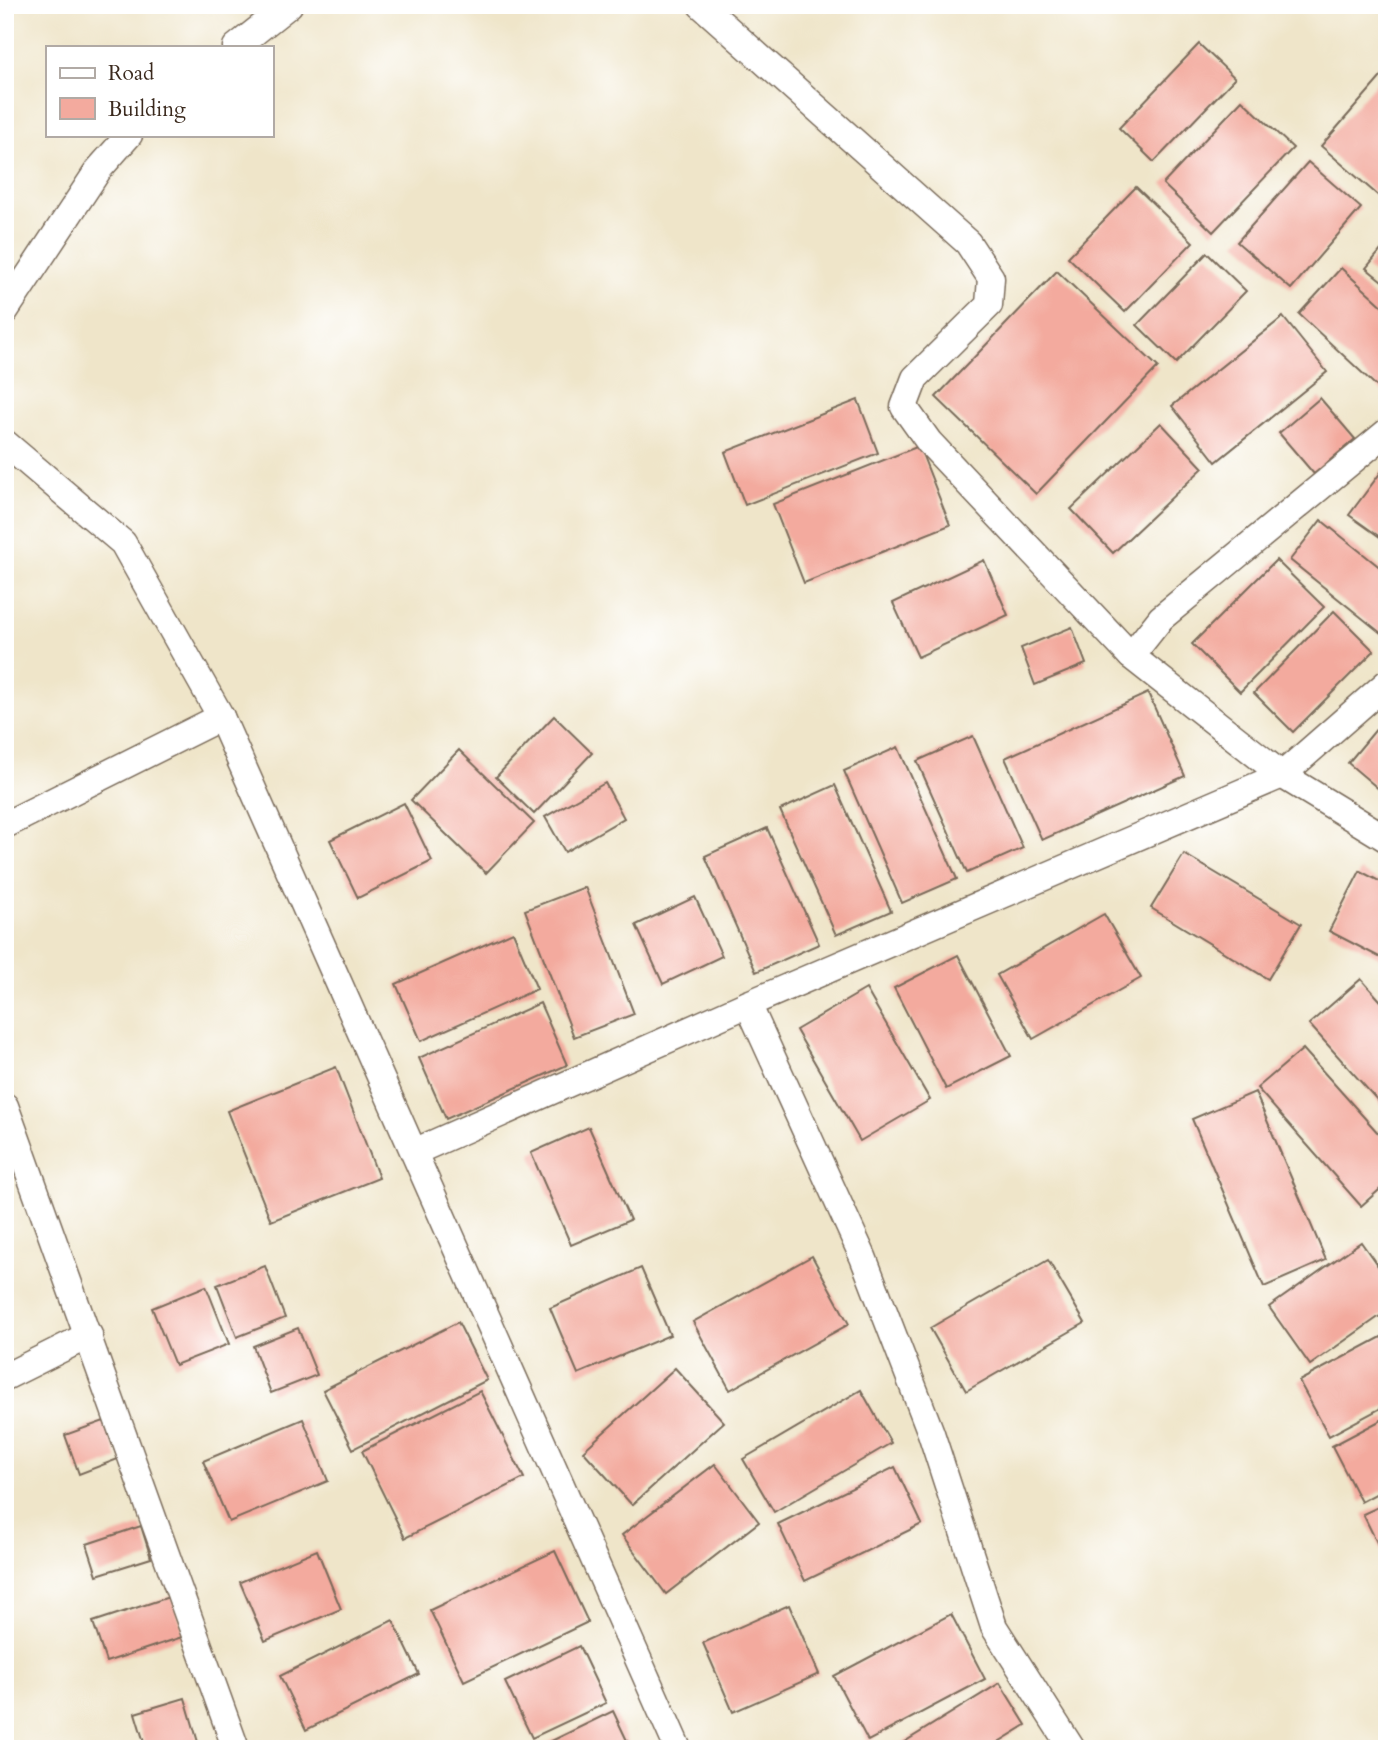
<svg xmlns="http://www.w3.org/2000/svg" width="1392" height="1754" font-family="Cardo,serif">
<style>
.building{fill:#f3aa9e}
.lines{fill:none;stroke-linecap:round;stroke-linejoin:round}
.minor-casing{stroke:#7a6b5a;stroke-width:29}
.minor{stroke:#fff;stroke-width:26}
</style>
<rect width="100%" height="100%" fill="#fff"/>
<filter id="ink" filterUnits="userSpaceOnUse"><feTurbulence type="fractalNoise" baseFrequency=".0143" numOctaves="2"/><feDisplacementMap in="SourceGraphic" scale="14" xChannelSelector="R" yChannelSelector="G"/><feConvolveMatrix kernelMatrix="1 2 1 2 8 2 1 2 1" color-interpolation-filters="sRGB"/></filter>
<filter id="wash" filterUnits="userSpaceOnUse"><feTurbulence type="fractalNoise" baseFrequency=".00686" numOctaves="4" result="noise"/><feDisplacementMap in="SourceGraphic" scale="28" xChannelSelector="R" yChannelSelector="G"/><feGaussianBlur stdDeviation="1.57" result="paint"/><feColorMatrix in="noise" values="0 0 0 0 0 0 0 0 0 0 0 0 0 0 0 0 0 1.4 0 .05"/><feComposite in="paint" operator="in"/></filter>
<g filter="url(#wash)">
<rect width="100%" height="100%" fill="#efe5c9"/>
<g id="blocks">
<g class="building">
<path d="M1199,44l36,34 -81,84 -35,-34z"/>
<path d="M1387,70v121l-6,7 -60,-52z"/>
<path d="M1242,100l51,48 -80,84 -50,-48z"/>
<path d="M1308,162l53,46 -70,81 -54,-47z"/>
<path d="M1136,187l57,55 -68,70 -57,-55z"/>
<path d="M1387,243v42l-21,-17z"/>
<path d="M1207,253l39,38 -70,72 -39,-38z"/>
<path d="M1341,268l46,42v86l-88,-82z"/>
<path d="M1057,271l101,96 -122,127 -100,-97z"/>
<path d="M1283,317l44,55 -111,90 -44,-56z"/>
<path d="M1320,398l35,41 -41,35 -35,-41z"/>
<path d="M858,400l20,53 -133,52 -20,-53z"/>
<path d="M1161,423l42,45 -90,85 -42,-44z"/>
<path d="M919,446l31,79 -146,58 -31,-79z"/>
<path d="M1387,464v78l-38,-27z"/>
<path d="M1321,520l66,53v65l-97,-78z"/>
<path d="M984,560l24,55 -90,42 -25,-54z"/>
<path d="M1276,560l48,47 -84,85 -48,-48z"/>
<path d="M1334,611l40,40 -81,81 -39,-39z"/>
<path d="M1072,627l14,37 -51,21 -14,-37z"/>
<path d="M1148,693l37,83 -143,64 -37,-82z"/>
<path d="M554,716l38,37 -58,61 -38,-37z"/>
<path d="M1383,721l4,4v71l-39,-33z"/>
<path d="M973,736l50,112 -56,25 -50,-112z"/>
<path d="M898,747l59,132 -55,24 -58,-132z"/>
<path d="M459,750l75,73 -48,50 -75,-73z"/>
<path d="M605,783l19,35 -59,34 -20,-35z"/>
<path d="M835,785l56,126 -55,24 -56,-125z"/>
<path d="M404,803l28,58 -74,37 -28,-58z"/>
<path d="M767,828l52,116 -63,28 -51,-116z"/>
<path d="M1184,854l117,70 -33,55 -117,-71z"/>
<path d="M1360,871l27,14v76l-58,-30z"/>
<path d="M585,887l49,127 -60,23 -49,-127z"/>
<path d="M695,897l27,59 -59,28 -27,-59z"/>
<path d="M1104,914l37,64 -108,61 -36,-64z"/>
<path d="M513,932l24,57 -116,52 -25,-57z"/>
<path d="M958,955l53,101 -65,33 -52,-101z"/>
<path d="M1361,979l26,29v103l-78,-87z"/>
<path d="M866,989l64,111 -70,41 -64,-111z"/>
<path d="M540,1003l27,62 -121,54 -27,-61z"/>
<path d="M1303,1049l84,94v40l-26,23 -104,-118z"/>
<path d="M336,1067l43,111 -108,43 -44,-110z"/>
<path d="M1255,1092l71,168 -62,27 -72,-168z"/>
<path d="M589,1127l41,93 -59,25 -40,-92z"/>
<path d="M1361,1242l26,37v32l-77,54 -41,-58z"/>
<path d="M812,1256l37,68 -119,66 -37,-68z"/>
<path d="M1048,1260l37,63 -119,68 -36,-63z"/>
<path d="M265,1266l20,52 -48,19 -20,-52z"/>
<path d="M641,1268l29,67 -92,39 -28,-66z"/>
<path d="M206,1286l23,58 -54,21 -23,-57z"/>
<path d="M458,1322l29,58 -134,69 -30,-59z"/>
<path d="M298,1328l19,47 -46,18 -18,-47z"/>
<path d="M1387,1334v71l-58,31 -30,-55z"/>
<path d="M675,1368l49,54 -92,83 -49,-54z"/>
<path d="M861,1390l30,53 -117,69 -31,-53z"/>
<path d="M480,1391l44,87 -119,60 -43,-87z"/>
<path d="M1387,1417v71l-26,14 -29,-56z"/>
<path d="M303,1419l25,62 -99,41 -26,-61z"/>
<path d="M104,1421l14,38 -39,15 -14,-39z"/>
<path d="M715,1464l44,58 -93,72 -44,-59z"/>
<path d="M895,1467l27,57 -117,57 -27,-57z"/>
<path d="M1387,1503v60l-24,-49z"/>
<path d="M141,1526l10,32 -54,17 -10,-31z"/>
<path d="M317,1550l24,59 -76,32 -25,-59z"/>
<path d="M555,1551l33,71 -124,59 -34,-71z"/>
<path d="M172,1596l13,40 -79,26 -13,-40z"/>
<path d="M789,1605l30,69 -86,38 -30,-69z"/>
<path d="M951,1614l34,65 -117,62 -34,-65z"/>
<path d="M393,1620l26,54 -113,56 -26,-54z"/>
<path d="M579,1646l27,57 -74,35 -27,-56z"/>
<path d="M1000,1683l26,42 -39,24h-94z"/>
<path d="M185,1698l15,51h-54l-11,-36z"/>
<path d="M613,1711l18,38h-96z"/>
</g>
</g>
</g>
<g filter="url(#ink)">
<use href="#blocks" fill-opacity="0" stroke="#7a6b5a" stroke-width="2"/>
<g class="lines">
<g class="minor-casing">
<g id="minor">
<path d="M701,5l267,238 23,35 -2,27 -74,73 -11,29 25,35 202,214 151,119 105,64"/>
<path d="M236,47l53,-42"/>
<path d="M5,311l94,-142 30,-34"/>
<path d="M5,443l118,100 98,174 457,1032"/>
<path d="M1131,656l30,-38 226,-186"/>
<path d="M5,825l216,-108"/>
<path d="M748,1004l115,253 68,176 63,194 78,122"/>
<path d="M5,1106l231,643"/>
<path d="M414,1152l334,-148 534,-229 105,-92"/>
<path d="M5,1377l84,-42"/>
</g>
</g>
<use href="#minor" class="minor"/>
</g>
</g>
<rect width="1392" height="1754" fill="none" stroke="#fff" stroke-width="28"/>
<rect x="46" y="46" width="228" height="91" fill="#ffffff" stroke="#b1aaa5" stroke-width="2"/>
<rect x="60" y="68" width="35" height="10" fill="#ffffff" stroke="#b1aaa5" stroke-width="2"/>
<text x="108" y="80" font-size="21" fill="#3b2a1e">Road</text>
<rect x="60" y="98" width="35" height="21" fill="#f3aa9e" stroke="#b1aaa5" stroke-width="2"/>
<text x="108" y="116" font-size="21" fill="#3b2a1e">Building</text>
</svg>
